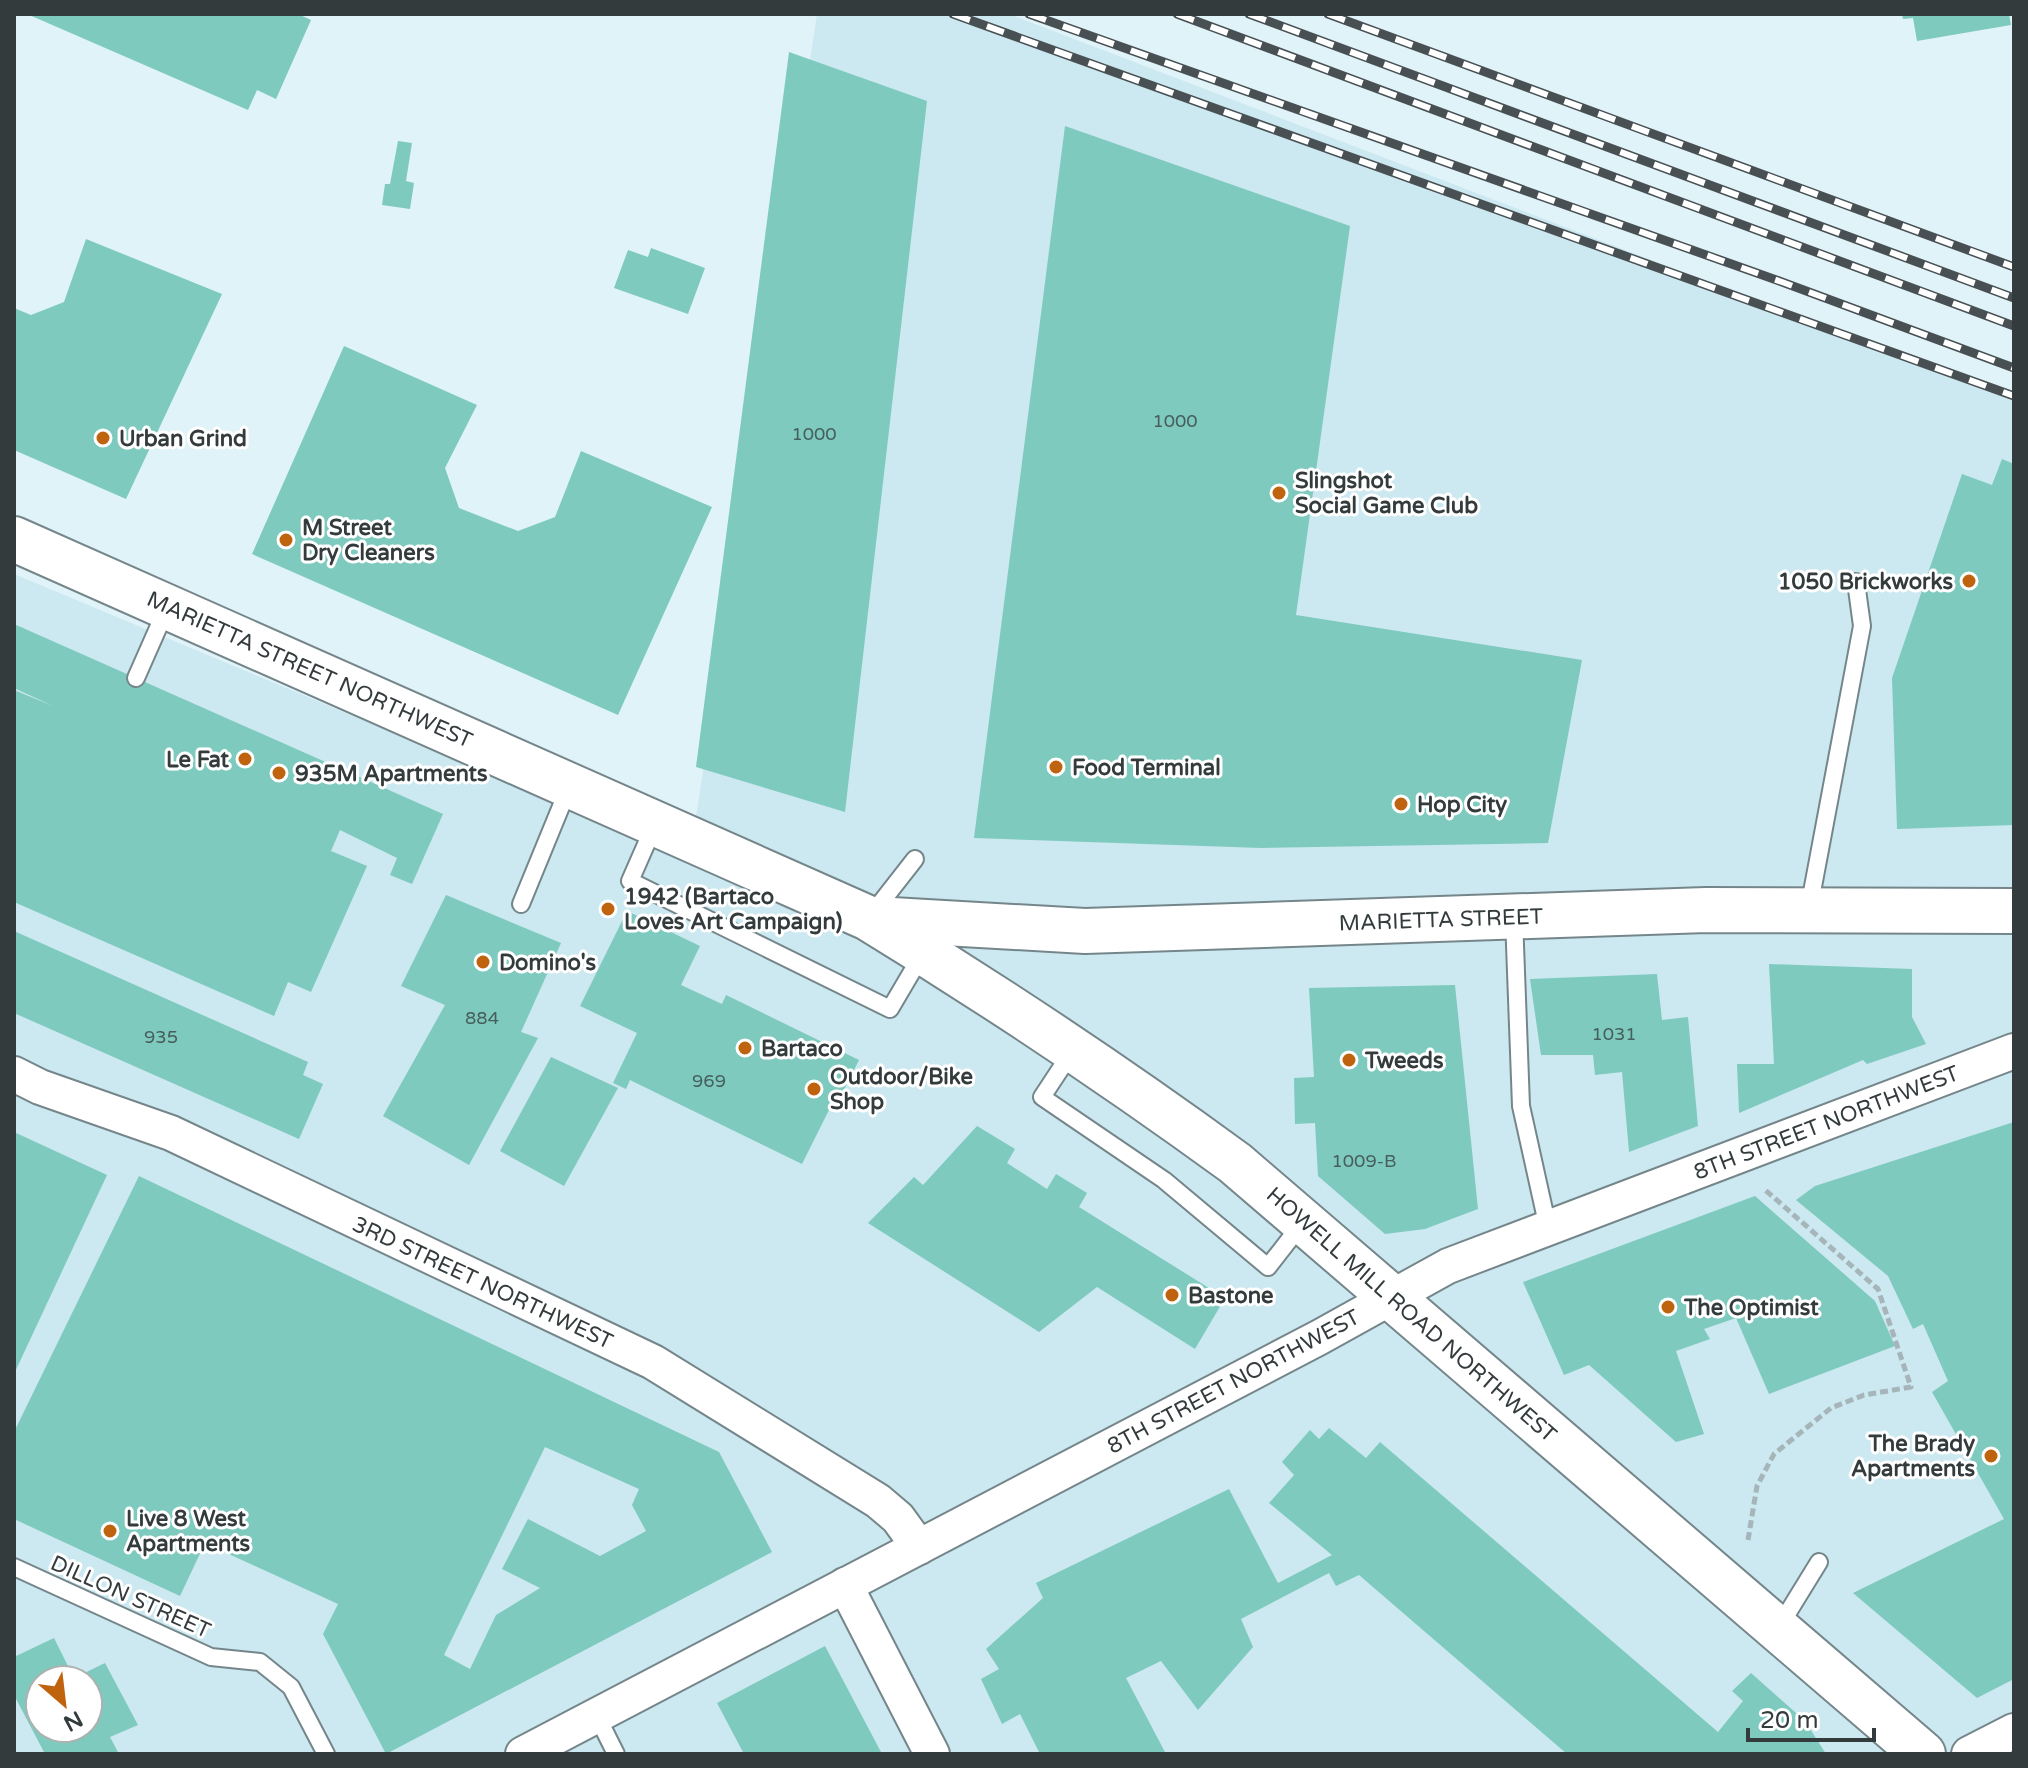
<svg xmlns="http://www.w3.org/2000/svg" width="2028" height="1768" font-family="'Varela Round',sans-serif">
<style>
.built{fill:#cce8f0;fill-rule:evenodd}
.building{fill:#7ecabe;fill-rule:evenodd}
.lines{fill:none;stroke-linecap:round;stroke-linejoin:round}
.lane-casing{stroke:#75868b;stroke-width:20}
.street-casing{stroke:#75868b;stroke-width:38}
.secondary-casing{stroke:#75868b;stroke-width:48}
.path{stroke:#a6b5b9;stroke-width:5;stroke-dasharray:8 4;stroke-linecap:butt}
.lane{stroke:#fff;stroke-width:16}
.street{stroke:#fff;stroke-width:34}
.secondary{stroke:#fff;stroke-width:44}
.rail-casing{stroke:#485053;stroke-width:9}
.rail{stroke:#fff;stroke-width:6;stroke-dasharray:18;stroke-linecap:butt}
.poi-dot{fill:#bf630f;stroke:#fff;stroke-width:3}
.labels{text-anchor:middle;stroke-width:6;stroke-linejoin:round;paint-order:stroke}
.number-label{font-size:18px;fill:#465f5d}
.poi-label{font-size:22px;font-weight:bold;fill:#343b3d;stroke:#fff;text-anchor:start}
.street-label{font-size:22px;fill:#343b3d;stroke:#fff}
</style>
<rect width="100%" height="100%" fill="#e0f3f9"/>
<path class="built" d="M817,14h192l1005,385v1355h-2000v-1180l676,283zM40,1680h48v48h-48z"/>
<g class="building">
<path d="M27,14h271l13,6 -35,79 -19,-9 -9,20z"/>
<path d="M1902,14h107l2,11 -94,16 -4,-23 -10,1z"/>
<path d="M789,52l138,49 -82,711 -149,-45z"/>
<path d="M1065,126l285,100 -54,389 286,45 -34,183 -287,5 -287,-10z"/>
<path d="M398,141l14,2 -6,38 8,2 -4,26 -28,-4 3,-21h5z"/>
<path d="M86,239l136,55 -96,205 -112,-49v-142l17,7 33,-13z"/>
<path d="M651,248l54,20 -17,46 -74,-26 14,-38 20,7z"/>
<path d="M344,346l133,59 -32,63 14,40 59,23 37,-14 26,-66 131,56 -94,208 -366,-161z"/>
<path d="M2002,459l12,5v361l-117,4 -5,-151 70,-204 30,11z"/>
<path d="M14,624l429,190 -31,70 -22,-9 7,-17 -57,-28 -9,21 36,15 -56,126 -23,-10 -14,34 -260,-114v-212l39,16 -39,-18z"/>
<path d="M446,895l115,48 -40,89 17,6 -69,127 -86,-49 62,-111 -44,-19z"/>
<path d="M627,911l73,35 -19,39 41,19 4,-9 133,65 -16,32 -4,-2 -37,74 -172,-84 -4,9 -13,-6 24,-50 -57,-27z"/>
<path d="M14,931l294,131 -5,13 20,9 -24,55 -285,-126z"/>
<path d="M1769,964l143,5v48l14,27 -59,20 -4,-4 -124,53 -2,-49h37z"/>
<path d="M1657,974l5,46 26,-3 10,109 -69,26 -7,-80 -27,3 -2,-20h-52l-11,-76z"/>
<path d="M1455,985l23,224 -53,20 -40,5 -67,-58 -3,-53 -20,1 -1,-46 20,-1 -5,-89z"/>
<path d="M551,1057l67,31 -54,98 -64,-35z"/>
<path d="M2014,1122v557l-37,19 -124,-105 151,-74 -72,-127 16,-11 -25,-57 -10,5 -25,-53 -92,-76 19,-14z"/>
<path d="M977,1126l38,23 -8,14 40,26 9,-15 31,19 -8,14 146,91 -30,51 -98,-62 -58,45 -171,-109 46,-46 9,8z"/>
<path d="M14,1132l93,43 -93,199z"/>
<path d="M139,1176l580,276 53,100 -386,202 -63,-120 15,-30 -133,-61 -25,53 -166,-77v-87zM545,1447l94,42 -7,16 14,26 -46,25 -72,-37 -26,50 38,19 -44,27 -26,54 -26,-14z"/>
<path d="M1755,1196l120,105 20,45 -126,48 -33,-76 -32,11 6,10 -34,12 28,83 -28,8 -87,-77 -25,10 -41,-93z"/>
<path d="M1329,1428l37,30 14,-16 338,290 25,-31 -11,-10 19,-18 54,48 21,33h-259l-208,-179 -23,11 -7,-13 -88,46 12,28 -55,63 -37,-49 -35,17 40,76h-126l-20,-40 -18,10 -21,-45 18,-10 -13,-20 57,-51 -7,-15 193,-94 49,94 54,-28 -63,-52 25,-28 -12,-13 28,-32 9,9z"/>
<path d="M54,1638l20,40 31,-15 33,62 -28,12 9,17h-74l-31,-59v-38zM40,1680h48v48h-48z"/>
<path d="M825,1646l57,108h-138l-27,-51z"/>
</g>
<g class="lines">
<g class="lane-casing">
<g id="lane">
<path d="M136,678l30,-68"/>
<path d="M655,824l-25,57 260,128 33,-56"/>
<path d="M521,904l48,-117"/>
<path d="M1809,908l53,-282 -6,-44"/>
<path d="M872,914l43,-55"/>
<path d="M1514,918l7,188 27,122"/>
<path d="M1073,1050l-31,47 122,83 104,87 35,-45"/>
<path d="M14,1567l197,90 49,5 31,25 35,67"/>
<path d="M1779,1627l40,-65"/>
<path d="M597,1716l19,38"/>
</g>
</g>
<g class="street-casing">
<g id="street">
<path d="M14,1074l26,13 131,46 482,229 225,139 20,17 21,29"/>
<path d="M845,1585l87,169"/>
<path d="M523,1754l797,-417 128,-71 566,-215"/>
<path d="M1969,1754l45,-23"/>
</g>
</g>
<g class="secondary-casing">
<g id="secondary">
<path d="M14,539l854,379c126,77 248,158 367,245l688,591"/>
<path d="M875,919l210,12 621,-21 308,1"/>
</g>
</g>
<path class="path" d="M1748,1540l9,-54 17,-32 57,-46 33,-13 47,-8 -33,-98 -115,-101"/>
<use href="#lane" class="lane"/>
<use href="#street" class="street"/>
<use href="#secondary" class="secondary"/>
<g class="rail-casing">
<g id="rail">
<path d="M953,14l1061,382"/>
<path d="M1029,14l753,268 232,86"/>
<path d="M1177,14l837,312"/>
<path d="M1249,14l765,284"/>
<path d="M1328,14l686,253"/>
</g>
</g>
<use href="#rail" class="rail"/>
</g>
<g class="poi-dot">
<circle cx="103" cy="438" r="8"/>
<circle cx="1279" cy="493" r="8"/>
<circle cx="286" cy="540" r="8"/>
<circle cx="1969" cy="581" r="8"/>
<circle cx="245" cy="759" r="8"/>
<circle cx="1056" cy="767" r="8"/>
<circle cx="279" cy="773" r="8"/>
<circle cx="1401" cy="804" r="8"/>
<circle cx="608" cy="909" r="8"/>
<circle cx="483" cy="962" r="8"/>
<circle cx="745" cy="1048" r="8"/>
<circle cx="1349" cy="1060" r="8"/>
<circle cx="814" cy="1089" r="8"/>
<circle cx="1172" cy="1295" r="8"/>
<circle cx="1668" cy="1307" r="8"/>
<circle cx="1991" cy="1456" r="8"/>
<circle cx="110" cy="1531" r="8"/>
</g>
<g class="labels">
<g class="number-label">
<text x="1175" y="427">1000</text>
<text x="814" y="440">1000</text>
<text x="482" y="1024">884</text>
<text x="1614" y="1040">1031</text>
<text x="161" y="1043">935</text>
<text x="709" y="1087">969</text>
<text x="1364" y="1167">1009-B</text>
</g>
<g class="poi-label">
<text x="119" y="446">Urban Grind</text>
<text x="1295" y="488">Slingshot<tspan x="1295" dy="25">Social Game Club</tspan></text>
<text x="302" y="535">M Street<tspan x="302" dy="25">Dry Cleaners</tspan></text>
<text x="1953" y="589" text-anchor="end">1050 Brickworks</text>
<text x="229" y="767" text-anchor="end">Le Fat</text>
<text x="1072" y="775">Food Terminal</text>
<text x="295" y="781">935M Apartments</text>
<text x="1417" y="812">Hop City</text>
<text x="624" y="904">1942 (Bartaco<tspan x="624" dy="25">Loves Art Campaign)</tspan></text>
<text x="499" y="970">Domino's</text>
<text x="761" y="1056">Bartaco</text>
<text x="1365" y="1068">Tweeds</text>
<text x="830" y="1084">Outdoor/Bike<tspan x="830" dy="25">Shop</tspan></text>
<text x="1188" y="1303">Bastone</text>
<text x="1684" y="1315">The Optimist</text>
<text x="1975" y="1451" text-anchor="end">The Brady<tspan x="1975" dy="25">Apartments</tspan></text>
<text x="126" y="1526">Live 8 West<tspan x="126" dy="25">Apartments</tspan></text>
</g>
<g class="street-label">
<text transform="translate(310 669) rotate(24)" y="8">MARIETTA STREET NORTHWEST</text>
<text transform="translate(1441 919) rotate(-2)" y="8">MARIETTA STREET</text>
<text transform="translate(1826 1122) rotate(-21)" y="8">8TH STREET NORTHWEST</text>
<text transform="translate(483 1282) rotate(25)" y="8">3RD STREET NORTHWEST</text>
<text transform="translate(1412 1314) rotate(41)" y="8">HOWELL MILL ROAD NORTHWEST</text>
<text transform="translate(1233 1381) rotate(-28)" y="8">8TH STREET NORTHWEST</text>
<text transform="translate(131 1596) rotate(24)" y="8">DILLON STREET</text>
</g>
</g>
<rect width="2028" height="1768" fill="none" stroke="#343b3d" stroke-width="32"/>
<g transform="translate(64 1704) rotate(152)"><circle r="38" fill="#ffffff" stroke="#aeb1b1" stroke-width="2"/>
<path d="M0-6L14 30L0 20L-14 30Z" fill="#bf630f"/>
<text y="-12" font-size="22" font-weight="bold" text-anchor="middle" fill="#343b3d">N</text>
</g>
<path d="M1748 1728v12h126v-12" fill="none" stroke="#343b3d" stroke-width="4"/>
<text x="1760" y="1728" font-size="24" fill="#343b3d" stroke="#ffffff" stroke-width="6" paint-order="stroke">20 m</text>
</svg>
